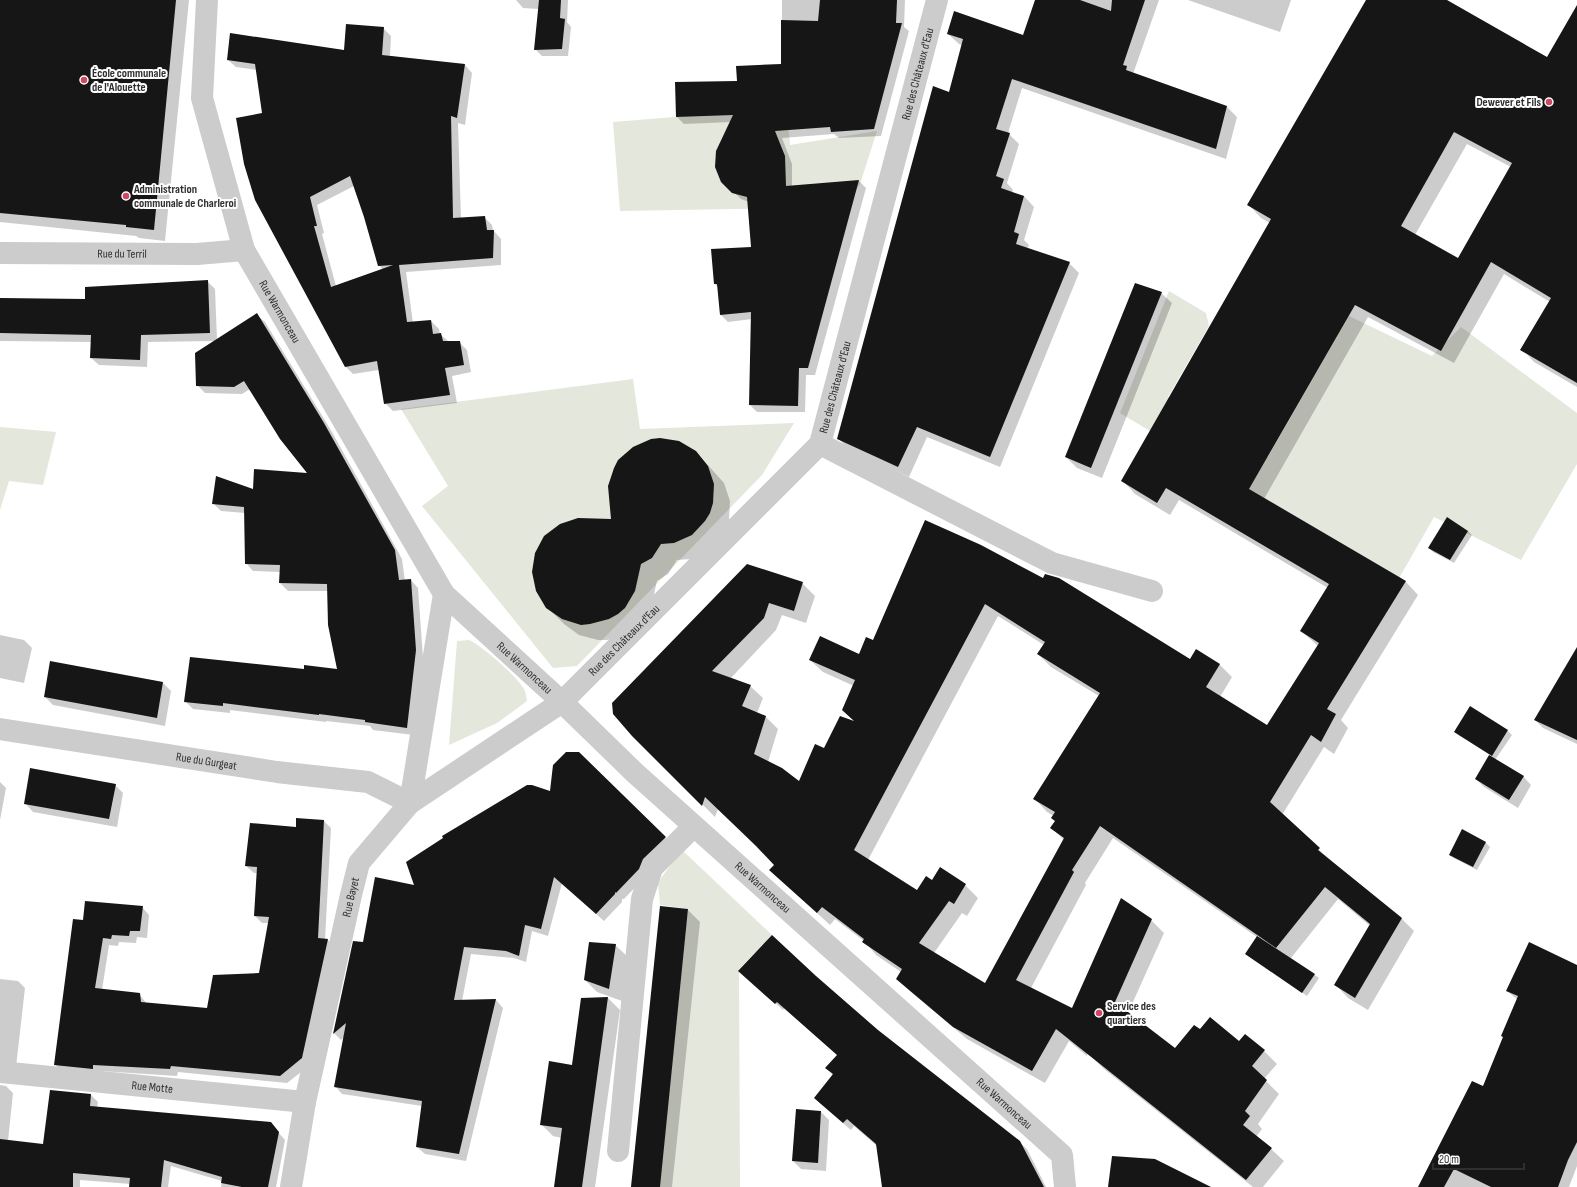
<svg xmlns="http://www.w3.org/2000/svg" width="1577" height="1187" font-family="'Sofia Sans Condensed',sans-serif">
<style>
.green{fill:#e4e7dc}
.shadow{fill:#0003;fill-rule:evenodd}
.building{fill:#161616;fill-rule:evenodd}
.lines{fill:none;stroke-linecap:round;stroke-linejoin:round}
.minor{stroke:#ccc;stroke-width:22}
.poi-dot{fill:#d04764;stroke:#fff;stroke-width:1.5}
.labels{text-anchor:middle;stroke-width:4;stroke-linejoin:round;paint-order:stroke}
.poi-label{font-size:12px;font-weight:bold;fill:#2f2f2f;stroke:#fff;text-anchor:start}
.street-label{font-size:12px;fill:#2f2f2f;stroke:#fff}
</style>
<rect width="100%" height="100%" fill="#fff"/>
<g class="green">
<path d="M787,108l3,37 87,-14 -17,53 -15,23 -225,4 -7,-89z"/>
<path d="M1169,291l37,22 3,13 -41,71 100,60 81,-141 83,40 29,-29 116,86v51l-56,96 -87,-43 -36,63 -278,-167z"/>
<path d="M633,379l7,50 154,-6 -32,52 -185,191 -24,2 -131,-162 26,-20 -47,-77z"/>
<path d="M0,427l56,5 -13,53 -34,-4 -9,29z"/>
<path d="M469,640c12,5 49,37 55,49 2,3 2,8 3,12l-30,22 -48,22 8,-104z"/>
<path d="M682,850l90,85 -33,34 1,218h-81l29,-278 -28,-4 -2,-23z"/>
</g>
<g class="shadow">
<path d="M0,0h189l-24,241 -26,-3 -3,-2 -136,-14z"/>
<path d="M516,0h52l-1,22 4,5 -3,29h-26l-6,-6 3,-41 -16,-1z"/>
<path d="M782,0h123l-1,27 5,4 -28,105 -42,2 -5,-4 -52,4 10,26v22l67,-5 7,7 -51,187h-9l-1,37h-48l-7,-7 2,-86 -24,3 -7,-7 -3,-28 -3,-3 37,-37 -3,-45 -8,-3 -19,-18 9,-59 -47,2 -7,-7 61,-35 44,-17z"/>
<path d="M1036,0h123l-26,74 94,33 10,10 -11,42 -204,-71 -14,45 11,11 -12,39 6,7 -1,3 12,3 10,11 -10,33 5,5 -2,4 42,14 10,10 -79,194 -73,-30 -18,40 -61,-28 -10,-11 112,-345 12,-48 -3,-1 -11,-10 76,2z"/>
<path d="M1188,0h103l-11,32z"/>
<path d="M1367,0h78l102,59 30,-30v358l-43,-25 -12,-13 28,-47 -46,-28 -50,89 -86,-46 -104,182 142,83 12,13 -77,125 7,8 -14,26 -10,-7 -42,68 50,47 70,57 12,12 -46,79 -20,-12 -12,-13 34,-59 -32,-27 -47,59 28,20 -12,18 -57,-39 7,-20 -144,-99 -28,45 1,2 -55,103 41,21 79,-89 13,13 -36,80 47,36 25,-18 64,20 13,13 -13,15 15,15 -21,30 4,5 -6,8 15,12 13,12 -21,26h-10l-149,-118 -13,-13 -1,-13 -3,13 -18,-15 -24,42 -78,-44 -57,-48 -13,-12 4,-7 -25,-17 -12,-14 -29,-22 -5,6 -47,-43 -8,-17 -14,-16 -43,-40 -3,8 -82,-82 114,-170 55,18 13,13 -9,27 -24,-8 -6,15 -46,49 20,7 13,12 -6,15 8,3 13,13 -10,33 31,21 25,-34 34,-26 -4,-37 -31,-14 -13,-12 50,-5 13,-14 53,-120 264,139 29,4 13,13 -12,20 48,30 50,-81 -17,-15 27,-43 -149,-88 -9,15 -35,-21 -12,-13 147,-258 -9,-5 -12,-13zM1467,144l44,23 -53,93 -43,-25zM998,616l46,29 -6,9 13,13 48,29 -64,103 12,13 7,4 2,6 -4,6 12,12 -79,145 -51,-32 28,-40 5,3 11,-18 -13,-13 -25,-16 -8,13 -15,10 -49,-32z"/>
<path d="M383,28l8,8 -1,20 75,9 7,8 -7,52 -7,-2 3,96 23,-2 8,8 1,5 8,9v26l-95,7 7,51 18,-2 8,8 1,5 9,8h10l8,8 4,22 -19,4 5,27 -64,8 -8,-8 -6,-33 -26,4 -8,-8 -82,-252 -6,-44 -21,-3 -8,-7 117,-9zM354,186l11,31 14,48 4,5 -47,16 -14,-52 2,-1 -7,-28z"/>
<path d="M207,281l8,8 2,51 40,-25 8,7 67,110 70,127 3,22 6,-1 7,8 5,70 -9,77 -41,-5 -3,-4 -44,-5v1l-96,-12v3l-37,-4 -8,-8 119,-31h34l-10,-79h-40l-8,-8v-11l-27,-1 -7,-8 -1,-50 -24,-2 -7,-7 95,-30 -59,-85 -8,5 -37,-1 -8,-8 19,-44 -68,1 -1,25 -48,-2 -8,-7 1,-16 -92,-1v-42l86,1z"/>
<path d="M1161,293l11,10 -70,175 -25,-10 -11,-11z"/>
<path d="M696,452l28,31 6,18 -1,19 -38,39 -14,1 -9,14 -11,7 -6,26 -25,28 -19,5h-9l-19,-5 -15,-11 -17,-17 66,-87z"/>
<path d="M1468,531l4,4 -18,28 -21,-11 -4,-4z"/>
<path d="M0,635l24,5 8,8 -8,35 -24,-5z"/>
<path d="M1577,678v66l-34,-16 -8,-8z"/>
<path d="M163,683l8,8 -6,35 -112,-21 -8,-8z"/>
<path d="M1470,708l38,23 4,4 -17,25 28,16 8,9 -13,23 -34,-21 -8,-8 14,-24 -31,-20z"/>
<path d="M579,753l93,92 -26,31 -22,23h-2v3l-18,19 -42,-38 -14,53 -16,-5 -6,31 -12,-4 -43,-4 -9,47 34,-1 7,8 -37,153 -41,-7 -8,-7 5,-41 -80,-12 -7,-8 9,-49 -3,3 -7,-7 20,-90h10l52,-57 134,-94z"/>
<path d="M0,782l6,6 -6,32z"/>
<path d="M115,785l8,8 -6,34 -84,-15 -8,-9z"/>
<path d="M324,821l7,7 -6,112h3l7,7 -26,119 -22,17 -109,-11 -1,4 -77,-5 -38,1 -7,-8 29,-143 58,-14 7,8 -2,23 -10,-1 -1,6 -17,-1 -1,4 -9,-1 -7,45 37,4 8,10 61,5 51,-35 10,-51h-7l-7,-7 2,-43h-3l-8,-7 51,-38z"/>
<path d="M1463,830l23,13 4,4 -13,23 -23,-12 -4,-4z"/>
<path d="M688,910l12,12 -28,265h-40z"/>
<path d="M615,945l13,12 -6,44 -25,-9 -12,-12z"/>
<path d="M1577,966v200l-8,21h-150l64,-100 35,-87 -11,-9z"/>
<path d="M815,977l62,54 142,111 8,7 19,38h-122l-70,-61 -3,4 -29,-25 -7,-7 18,-23 -6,-7 11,-13 -54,-47 -1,2 -36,-32z"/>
<path d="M0,979l18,2 7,7 -9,79 -16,2z"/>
<path d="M608,998l12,12 -25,177h-40l7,-49 -9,-2 -12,-12 31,-58 10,-67z"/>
<path d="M0,1085l6,1 7,7 -5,48 36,4 46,-51 8,8 -1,6 173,15 15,17 -9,47h-55l1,-6 -51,-15 -3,21h-38l1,-3 -51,-4v7h-80z"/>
<path d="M797,1110l24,2 8,8 -3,51 -25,-2 -8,-8z"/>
</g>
<g class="building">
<path d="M0,0h176l-22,230 -28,-3v-2l-126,-12z"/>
<path d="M539,0h22l-1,18 5,1 -3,30 -28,1z"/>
<path d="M820,0h77l-1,23h6l-28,106 -43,3 -1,-5 -55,4 10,25 1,30 73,-6 -51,188h-9l-1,38 -49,-1 2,-93 -31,3 -3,-31h-3l-3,-35 40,-2 -4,-50 -15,-4 -11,-11 -6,-15 1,-16 17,-36 -57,2 -1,-35 62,-1 -1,-15 45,-2v-44l37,1z"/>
<path d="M1035,0h45l31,11 1,-11h33l-22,65 4,1 -1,4 101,36 -11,43 -204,-70 -16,50 14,4 -14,43 8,3 -3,9 23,8 -10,36 5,2 -3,10 54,18 -80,195 -73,-30 -19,40 -61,-28 96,-353 16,6 14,-53 -16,-5 7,-23 69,24z"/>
<path d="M1366,0h81l100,57 30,-52v378l-57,-33 31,-52 -60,-36 -50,89 -86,-46 -106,184 157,92 -79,128 9,5 -15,28 -10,-7 -41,67 50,46 -2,2 84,68 -47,80 -21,-13 36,-61 -45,-37 -49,61 -176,-122 -28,44 2,2 -58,108 56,28 49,-110 31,21 -37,83 60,46 19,-23 6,4 10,-12 29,24 6,-7 20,16 -13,16 15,14 -22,31 5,5 -7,9 29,23 -26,32 -190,-151 -24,42 -79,-44 -57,-48 6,-10 -40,-27 2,-3 -42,-32 -5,6 -48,-43 5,-5 -18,-19 -51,-49 -3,9 -70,-70 -19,-22 -1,-11 135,-139 56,18 -9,29 -25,-8 -5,15 -52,53 39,14 -9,21 24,10 -12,38 28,14 17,13 16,-37 9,4 16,-32 14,5 -12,-11 13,-30 -46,-20 11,-24 39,18 7,-17 7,3 52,-120 56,25 62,33 2,-4 14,4 131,81 6,-10 24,15 -14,23 61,38 52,-82 -19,-12 29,-47 -163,-96 -9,15 -36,-22 150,-262 -24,-14zM1454,132l58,31 -54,95 -57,-32zM985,604l60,38 -8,12 63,39 -67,106 22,13 -4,6 4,3 -5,7 14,10 -79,145 -66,-40 30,-42 5,3 12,-20 -26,-17 -8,13 -6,-4 -9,14 -63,-40z"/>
<path d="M346,24l38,3 -2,28 83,9 -8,54 -6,-2 2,102 32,-2 2,14h7l-1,28 -94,7 8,57 24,-2 2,14 8,-1 2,8h17l4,24 -19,3 5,27 -66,9 -7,-43 -32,6 -90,-167 -11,-36 -8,-46 26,-5 -7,-49 -28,-4 3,-27 114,17zM350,176l14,41 14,49 15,-1 -62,22 -17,-61h3l-7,-29z"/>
<path d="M208,280l2,53 -69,2 -1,25 -50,-2 1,-23 -91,-2v-35l85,1v-12z"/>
<path d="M1135,283l27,9 -71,176 -26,-11z"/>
<path d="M257,313l67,110 71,127 4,30 12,-1 5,71 -9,78 -42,-6v-2l-46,-6v1l-96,-12v3l-39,-4 6,-45 114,12v-4l33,4 -9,-44 -1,-41 -48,-1 1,-18 -35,-1 -1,-57 -32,-3 4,-28 37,13 1,-20 53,4 -27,-34 -36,-58 -10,6 -38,-1 -1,-33z"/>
<path d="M660,438l19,3 17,10 12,15 6,18 -1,19 -3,10 -5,8 -13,14 -18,8 -13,1 -9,14 -11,6 -6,27 -10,17 -7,6 -9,5 -19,5 -9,1 -19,-6 -16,-11 -10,-17 -4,-19 3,-19 9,-17 16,-12 18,-6 33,1 -3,-33 6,-18 4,-8 15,-13 18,-8z"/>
<path d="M1447,517l21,14 -18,29 -22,-12z"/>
<path d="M1577,647v93l-43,-20z"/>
<path d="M50,661l113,21 -6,36 -113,-21z"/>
<path d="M1470,706l38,24 -16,26 -38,-24z"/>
<path d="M566,752h13l87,85 -23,22 -4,10 -23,24 -1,-1v2l-19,20 -42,-37 -13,52 -16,-4 -6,31 -13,-5 -42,-4 -10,53 42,-1 -37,155 -43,-7 6,-46 -88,-14 12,-64 -13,11 20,-93 10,1 12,-65 39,8 -8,-23 37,-24 -1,-2 85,-51h5l18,6 3,-26z"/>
<path d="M1489,755l35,21 -15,24 -34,-21z"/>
<path d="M30,768l86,16 -7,35 -85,-15z"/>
<path d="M296,818l28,2 -6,118 10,1 -26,119 -22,18 -109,-10 -1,3 -77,-4v4l-39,-4 19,-146 10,1 2,-19 58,5 -3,25h-10l-1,5 -17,-1 -1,4 -8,-1 -8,50 45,5 1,9 66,6 6,-33 46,-2 10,-56 -15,-1 3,-49 -12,-1 5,-43 46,4z"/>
<path d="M1462,829l24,13 -13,25 -24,-12z"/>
<path d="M660,906l28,3 -28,278h-29z"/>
<path d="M772,935l44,41 62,54 142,111 24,46h-162l-6,-43 -29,-25 -4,4 -29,-25 19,-24 -8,-6 12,-13 -60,-53 -2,2 -37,-33z"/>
<path d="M1257,936l58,38 -13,19 -57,-39z"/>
<path d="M589,942l27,2 -7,45 -25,-9z"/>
<path d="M1529,942l48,23v177l-9,18 -10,27h-67l-37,-18 -10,18h-26l54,-106 11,5 20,-49 -2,-1 17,-40 -12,-5z"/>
<path d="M608,997l-26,190h-28l8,-59 -22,-3 9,-64 23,4 9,-67z"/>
<path d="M50,1090l41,4 -1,12 181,16 8,10 -11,55h-26l-21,-4 1,-6 -58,-17 -3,27h-32l1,-9 -57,-5v14h-73v-48l43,5z"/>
<path d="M796,1109l25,2 -3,52 -26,-2z"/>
<path d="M1112,1156l43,3 56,28h-103z"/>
</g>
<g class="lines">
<g class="minor">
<path id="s1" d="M207,0l-5,98 42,152 200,344 118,108 73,71 427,382 3,32"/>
<path id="s2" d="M0,253l197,1 47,-4"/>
<path d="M820,444l232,119 100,28"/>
<path id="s3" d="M0,729l277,43 91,10 42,21"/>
<path d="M410,803l34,-209"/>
<path id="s4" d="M0,1072l305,30"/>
<path d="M618,1151l24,-252 10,-31 42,-42"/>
<path id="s5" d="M291,1187l14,-85 46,-207 8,-32 51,-60 152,-101 258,-258 117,-444"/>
</g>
</g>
<g class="poi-dot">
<circle cx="84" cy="80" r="4"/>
<circle cx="1549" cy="102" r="4"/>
<circle cx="126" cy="196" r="4"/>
<circle cx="1099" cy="1013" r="4"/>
</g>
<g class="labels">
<g class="poi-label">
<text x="92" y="77">École communale<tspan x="92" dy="14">de l'Alouette</tspan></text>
<text x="1541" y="106" text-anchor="end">Dewever et Fils</text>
<text x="134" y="193">Administration<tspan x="134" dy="14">communale de Charleroi</tspan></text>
<text x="1107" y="1010">Service des<tspan x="1107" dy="14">quartiers</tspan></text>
</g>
<g class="street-label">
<text dy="4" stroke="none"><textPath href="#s5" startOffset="1340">Rue des Châteaux d'Eau</textPath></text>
<text dy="4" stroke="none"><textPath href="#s2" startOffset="122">Rue du Terril</textPath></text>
<text dy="4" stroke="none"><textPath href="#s1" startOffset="327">Rue Warmonceau</textPath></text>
<text dy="4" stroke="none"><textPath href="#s5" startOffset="1016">Rue des Châteaux d'Eau</textPath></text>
<text dy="4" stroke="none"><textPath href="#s5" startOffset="680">Rue des Châteaux d'Eau</textPath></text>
<text dy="4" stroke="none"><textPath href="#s1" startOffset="763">Rue Warmonceau</textPath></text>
<text dy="4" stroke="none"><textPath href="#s3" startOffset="209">Rue du Gurgeat</textPath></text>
<text dy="4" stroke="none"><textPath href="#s1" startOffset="1087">Rue Warmonceau</textPath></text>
<text dy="4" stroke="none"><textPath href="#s5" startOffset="296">Rue Bayet</textPath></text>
<text dy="4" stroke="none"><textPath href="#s4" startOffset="153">Rue Motte</textPath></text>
<text dy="4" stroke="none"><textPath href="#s1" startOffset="1411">Rue Warmonceau</textPath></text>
</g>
</g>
<path d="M1433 1163v6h91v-6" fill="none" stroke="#2f2f2f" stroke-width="2"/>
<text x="1439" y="1163" font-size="12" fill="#2f2f2f" stroke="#ffffff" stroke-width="3" paint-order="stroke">20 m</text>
</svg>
